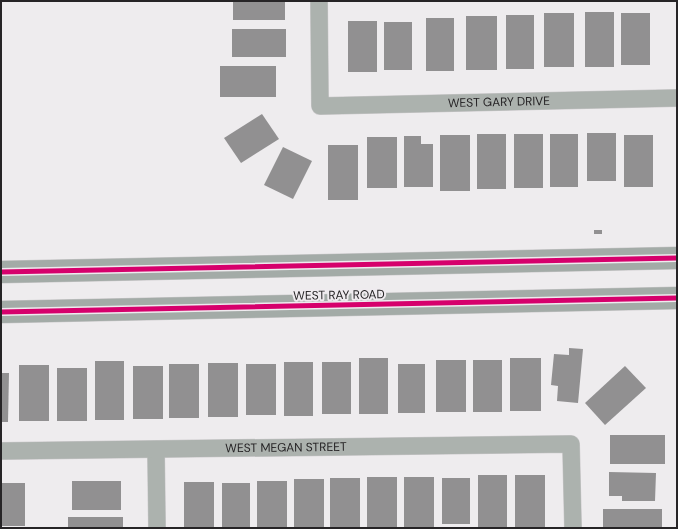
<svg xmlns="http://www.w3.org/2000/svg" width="678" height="529" font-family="'DM Sans',sans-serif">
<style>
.building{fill:#919091}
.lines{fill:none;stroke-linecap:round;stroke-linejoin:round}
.minor-casing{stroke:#cac8ca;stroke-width:18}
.primary-casing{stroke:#cac8ca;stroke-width:23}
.minor{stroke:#acb2ae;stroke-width:17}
.primary{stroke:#a3aba7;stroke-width:22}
.cycleway-casing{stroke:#efebef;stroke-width:8}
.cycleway{stroke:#d6006c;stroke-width:5}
.labels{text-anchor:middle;stroke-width:4;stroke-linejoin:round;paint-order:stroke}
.street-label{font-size:12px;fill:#262426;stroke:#efebef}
</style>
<rect width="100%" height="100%" fill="#eeecee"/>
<g class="building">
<rect x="233" y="1" width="52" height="19"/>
<rect x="585" y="12" width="29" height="55"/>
<rect x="544" y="13" width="30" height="54"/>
<rect x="621" y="13" width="29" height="52"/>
<rect x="506" y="15" width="28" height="54"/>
<rect x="466" y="16" width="31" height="54"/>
<rect x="426" y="18" width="28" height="53"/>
<rect x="348" y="21" width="29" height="51"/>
<rect x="384" y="22" width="28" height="48"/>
<rect x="232" y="29" width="54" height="28"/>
<rect x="220" y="66" width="56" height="31"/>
<path d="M262,114l17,25 -38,24 -17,-25z"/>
<rect x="587" y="133" width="29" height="48"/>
<rect x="477" y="134" width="29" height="55"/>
<rect x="514" y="134" width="29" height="54"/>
<rect x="550" y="134" width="28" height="53"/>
<rect x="440" y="135" width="30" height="56"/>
<rect x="624" y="135" width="29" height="52"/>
<path d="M404,136h17v8h12v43h-29z"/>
<rect x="367" y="137" width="30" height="51"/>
<rect x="328" y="145" width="30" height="55"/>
<path d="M283,147l29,14 -19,38 -29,-14z"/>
<rect x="594" y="230" width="8" height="4"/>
<path d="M569,348l14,1 -5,54 -21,-2 1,-15 -7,-1 3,-31 15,1z"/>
<rect x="359" y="358" width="29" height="56"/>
<rect x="510" y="358" width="31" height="53"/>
<rect x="436" y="360" width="30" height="52"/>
<rect x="473" y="360" width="29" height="52"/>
<rect x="95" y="361" width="29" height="59"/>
<rect x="284" y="362" width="29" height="54"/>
<rect x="322" y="362" width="29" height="52"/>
<rect x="208" y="363" width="30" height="54"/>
<rect x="169" y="364" width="30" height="54"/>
<rect x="246" y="364" width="30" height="51"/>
<rect x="398" y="364" width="27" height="49"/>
<rect x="19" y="365" width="30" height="56"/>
<rect x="133" y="366" width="30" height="53"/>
<path d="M625,366l21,22 -41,37 -20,-22z"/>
<rect x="57" y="368" width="30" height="53"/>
<path d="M1,373h8l-1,49h-7z"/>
<rect x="610" y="435" width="55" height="29"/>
<path d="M609,472l47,1 -1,28h-33v-5h-13z"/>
<rect x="478" y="475" width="29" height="53"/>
<rect x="515" y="475" width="30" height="53"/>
<rect x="367" y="477" width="30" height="51"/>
<rect x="404" y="477" width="30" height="51"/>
<rect x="330" y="478" width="30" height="50"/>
<rect x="442" y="478" width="28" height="46"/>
<rect x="294" y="479" width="30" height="49"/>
<rect x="72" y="481" width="49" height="29"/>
<rect x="257" y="481" width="30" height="47"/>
<rect x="184" y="482" width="30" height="46"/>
<rect x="1" y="483" width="24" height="43"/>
<rect x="222" y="483" width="28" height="45"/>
<rect x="603" y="509" width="59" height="19"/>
<rect x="68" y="517" width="55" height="11"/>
</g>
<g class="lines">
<g class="minor-casing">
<g id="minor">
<path id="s1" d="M319,1l1,105 357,-8"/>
<path d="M156,450l1,78"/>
<path id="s2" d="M1,451l570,-7 2,84"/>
</g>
</g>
<g class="primary-casing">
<g id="primary">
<path d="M1,272l676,-14"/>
<path d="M1,312l676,-14"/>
</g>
</g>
<use href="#minor" class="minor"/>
<use href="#primary" class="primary"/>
<g class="cycleway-casing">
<g id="cycleway">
<path d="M1,272l676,-14"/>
<path d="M1,312l676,-14"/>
</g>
</g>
<use href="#cycleway" class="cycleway"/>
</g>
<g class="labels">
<g class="street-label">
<text dy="4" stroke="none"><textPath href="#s1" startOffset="284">WEST GARY DRIVE</textPath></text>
<text transform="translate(339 295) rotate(-1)" y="4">WEST RAY ROAD</text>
<text dy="4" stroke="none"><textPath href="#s2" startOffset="285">WEST MEGAN STREET</textPath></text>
</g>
</g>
<rect width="678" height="529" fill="none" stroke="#262426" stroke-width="4"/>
</svg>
